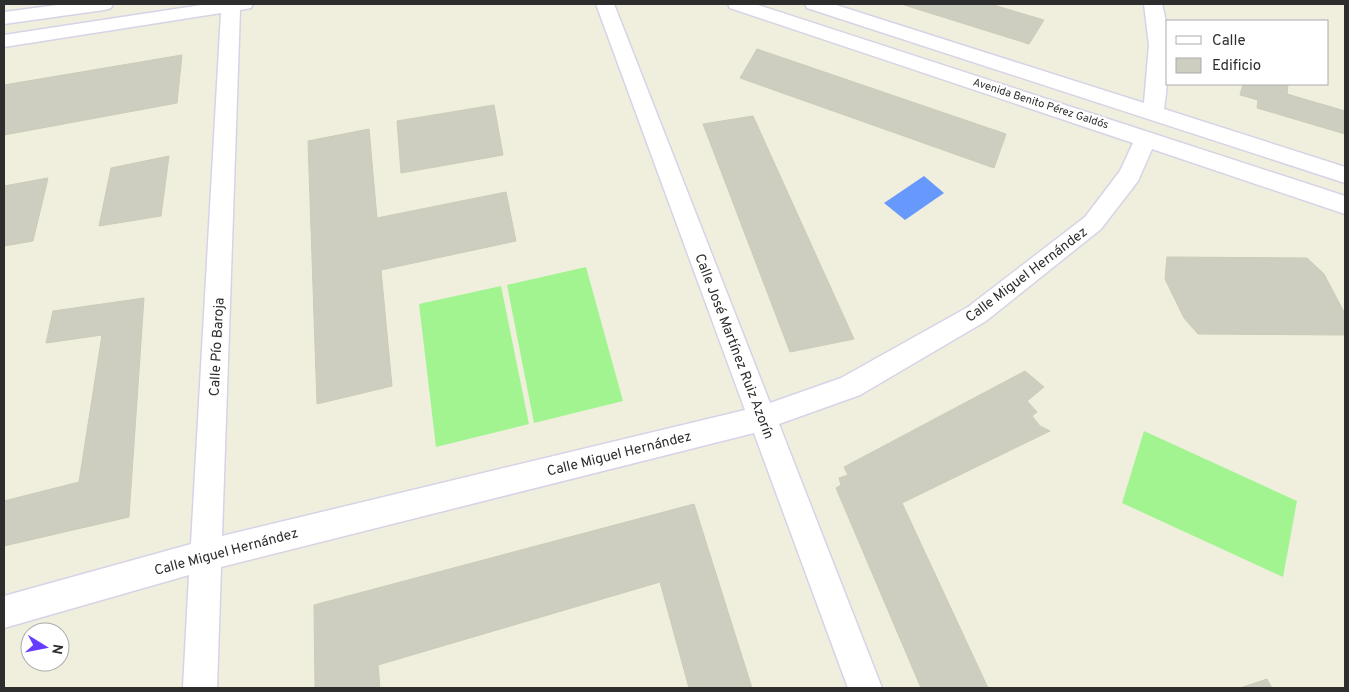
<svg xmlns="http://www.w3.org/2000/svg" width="1349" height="692" font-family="Overpass,sans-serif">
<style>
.pitch{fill:#a1f490}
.water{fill:#6798fc}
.building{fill:#cecec0;stroke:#cbccb7}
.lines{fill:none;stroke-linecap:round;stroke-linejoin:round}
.minor-casing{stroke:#d7d3e7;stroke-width:3}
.minor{fill:#fff;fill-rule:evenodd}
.labels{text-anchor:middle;stroke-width:4.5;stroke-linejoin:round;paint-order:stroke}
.far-street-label{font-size:11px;fill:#2d2d2d;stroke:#fff}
.street-label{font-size:14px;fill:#2d2d2d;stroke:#fff}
</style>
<rect width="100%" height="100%" fill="#f0efde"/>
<g class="pitch">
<path d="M586,267l37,134 -89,22 -27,-138z"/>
<path d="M501,286l28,138 -93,23 -17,-143z"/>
<path d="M1144,431l153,70 -14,76 -161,-74z"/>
</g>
<path class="water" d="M924,176l20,17 -39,27 -21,-17z"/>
<g class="building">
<path d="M901,4h89l54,16 -15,24z"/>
<path d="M757,49l249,85 -12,34 -254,-90z"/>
<path d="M182,55l-5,48 -173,32v-50z"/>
<path d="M1243,84h45l-1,10 58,17v23l-88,-26 1,-8 -18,-5z"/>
<path d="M494,105l9,50 -102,18 -4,-52z"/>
<path d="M753,116l101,223 -64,13 -87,-228z"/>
<path d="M369,129l8,89 129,-26 10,49 -135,29 11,116 -75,18 -9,-263z"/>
<path d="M169,156l-8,60 -62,10 12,-58z"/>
<path d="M48,178l-15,63 -29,5v-60z"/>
<path d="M1167,257l140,1 17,16 21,40v21l-147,-1 -14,-16 -19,-39z"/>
<path d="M144,298l-15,219 -125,29v-45l75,-19 23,-147 -56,8 7,-32z"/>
<path d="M1025,371l19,16 -17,14 10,11 -5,4 8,10 10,5 -148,72 86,185h-67l-85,-200 5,-3 -2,-7 9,-3 -4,-8z"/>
<path d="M694,504l58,184h-63l-29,-106 -282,83 2,23h-65l-1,-83z"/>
<path d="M1267,679l5,9h-32z"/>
</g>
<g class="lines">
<g class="minor-casing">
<g id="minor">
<path d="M65,4h48l-2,4 -7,2 -100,14v-12z"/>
<path d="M208,4h45l-2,4 -11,2 -18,526 523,-126 -149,-406h18l156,399 71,-25 127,-71 117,-90 35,-46 13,-28 -403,-135 -2,-4h27l590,192v18l-193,-65 -14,32 -37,48 -115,92 -126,74 -81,29 103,264h-34l-94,-255 -533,134 -4,121h-34l6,-113 -185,53v-32l187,-52 30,-531 -217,34v-12z"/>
<path d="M805,4h28l311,99 5,-58 -5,-41h18c9,34 7,70 2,105l181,58v16l-538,-175z"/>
</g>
</g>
<use href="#minor" class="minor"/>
</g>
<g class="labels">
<g class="far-street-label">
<text transform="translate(1041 103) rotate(18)" y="4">Avenida Benito Pérez Galdós</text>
</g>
<g class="street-label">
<text transform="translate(1026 274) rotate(-37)" y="5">Calle Miguel Hernández</text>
<text transform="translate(735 346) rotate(69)" y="5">Calle José Martínez Ruiz Azorín</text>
<text transform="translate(216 347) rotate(-87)" y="5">Calle Pío Baroja</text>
<text transform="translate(619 453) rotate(-14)" y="5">Calle Miguel Hernández</text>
<text transform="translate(226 551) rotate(-15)" y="5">Calle Miguel Hernández</text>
</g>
</g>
<rect width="1349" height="692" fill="none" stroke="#2d2d2d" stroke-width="10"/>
<rect x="1166" y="20" width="162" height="65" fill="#ffffff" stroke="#ababab"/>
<rect x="1176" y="36" width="25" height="8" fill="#ffffff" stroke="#ababab"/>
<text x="1212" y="45" font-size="15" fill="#2d2d2d">Calle</text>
<rect x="1176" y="58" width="25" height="15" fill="#cecec0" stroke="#ababab"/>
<text x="1212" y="70" font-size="15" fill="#2d2d2d">Edificio</text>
<g transform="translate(45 647) rotate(100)"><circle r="24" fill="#ffffff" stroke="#ababab"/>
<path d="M0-4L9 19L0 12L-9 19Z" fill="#673cff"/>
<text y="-8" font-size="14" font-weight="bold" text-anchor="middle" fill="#2d2d2d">N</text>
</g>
</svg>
